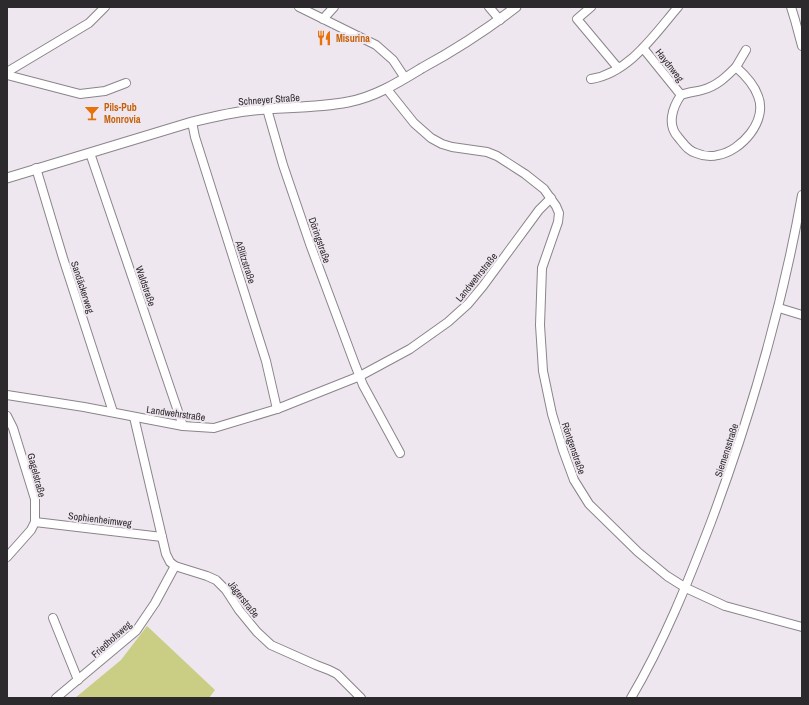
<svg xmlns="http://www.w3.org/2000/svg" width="809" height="705" font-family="'Archivo Narrow',sans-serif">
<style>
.green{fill:#cacd84}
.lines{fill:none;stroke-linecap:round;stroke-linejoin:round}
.minor-casing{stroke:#8b848a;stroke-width:10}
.tertiary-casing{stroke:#8b848a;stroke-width:11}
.minor{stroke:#fff;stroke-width:8}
.tertiary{stroke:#fff;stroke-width:9}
.labels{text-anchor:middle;stroke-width:4;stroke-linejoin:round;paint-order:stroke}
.food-label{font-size:10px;font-weight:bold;fill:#c56008;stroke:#efe7ef;text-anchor:start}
.street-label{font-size:10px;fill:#2d2a2d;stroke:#efe7ef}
</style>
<rect width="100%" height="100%" fill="#efe7ef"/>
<path class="green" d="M147,626l68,64 -6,8h-134l46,-38z"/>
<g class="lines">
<g class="minor-casing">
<g id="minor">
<path d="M299,7l77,38 17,15 12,18"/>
<path d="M489,7l11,13"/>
<path d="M591,7l-14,12 41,49"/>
<path d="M791,7l4,13 7,26"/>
<path d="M323,19l11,-12"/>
<path d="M643,48l38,47c-9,13 -14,30 -3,42 6,7 10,14 18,16 7,3 15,4 22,2 23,-4 50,-34 40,-59 -4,-12 -13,-21 -22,-29 -10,10 -19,19 -34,23 -7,2 -14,2 -21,5"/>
<path d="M736,67l10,-17"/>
<path d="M7,72l82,-49 16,-16"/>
<path d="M7,75l73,19 25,-3 21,-8"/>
<path d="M591,79c38,-6 63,-44 87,-72"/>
<path d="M387,88l3,5 24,30 17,15 11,6 10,3 35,5 10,4 28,18 19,15 12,17 3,7 -1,9 -16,46 -2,57 3,46 9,43 11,36 11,30 15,24 49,48 29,24 19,12 39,18 77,21"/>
<path d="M267,109l16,56 27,79 44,118 9,23 37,68"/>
<path d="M192,122l3,15 71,224 11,48"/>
<path d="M90,153l93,273"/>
<path d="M36,168l27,90 50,154"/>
<path d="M779,308l23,7"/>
<path d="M7,395l77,12 99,19 31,2 63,-19 83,-33 50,-27 38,-27 20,-18 15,-18 56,-76 12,-12"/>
<path d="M7,416l6,12 22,71v23l-4,8 -24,27"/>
<path d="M134,417l28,120 4,17 4,8 5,4 32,10 9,4 10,10 13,20 18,22 14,13 45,20 13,5 8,4 24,24"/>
<path d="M35,522l127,15"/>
<path d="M53,618l25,62"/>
<path d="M56,698l80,-67 19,-28 20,-37"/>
<path d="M631,698c33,-56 57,-116 80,-176 40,-107 71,-215 91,-327"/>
</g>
</g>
<g class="tertiary-casing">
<path id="tertiary" d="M7,178l185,-56c20,-5 41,-10 62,-12 31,-3 63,-2 94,-8 27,-5 51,-20 74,-34 33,-18 64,-38 94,-61"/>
</g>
<use href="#minor" class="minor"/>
<use href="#tertiary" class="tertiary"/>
</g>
<defs>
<g id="restaurant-bare" transform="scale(1.2)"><path d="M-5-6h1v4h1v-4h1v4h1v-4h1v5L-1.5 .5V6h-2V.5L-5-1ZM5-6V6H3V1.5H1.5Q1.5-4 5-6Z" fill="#e8710a" stroke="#efe7ef" stroke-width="2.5" paint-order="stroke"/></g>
<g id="bar-bare" transform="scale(1.2)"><path d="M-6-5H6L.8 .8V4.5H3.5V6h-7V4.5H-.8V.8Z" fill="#e8710a" stroke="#efe7ef" stroke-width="2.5" paint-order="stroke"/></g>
</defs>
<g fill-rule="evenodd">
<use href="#restaurant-bare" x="324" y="38"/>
<use href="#bar-bare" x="92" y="113"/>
</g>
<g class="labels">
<g class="food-label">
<text x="336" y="42">Misurina</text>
<text x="104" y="111">Pils-Pub<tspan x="104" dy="12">Monrovia</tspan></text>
</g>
<g class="street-label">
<text transform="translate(670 65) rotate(52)" y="4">Haydnweg</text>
<text transform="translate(269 99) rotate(-4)" y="4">Schneyer Straße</text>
<text transform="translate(320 240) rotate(71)" y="4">Döringstraße</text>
<text transform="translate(246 262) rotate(72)" y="4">Aßlitzstraße</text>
<text transform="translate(476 277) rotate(-51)" y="4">Landwehrstraße</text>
<text transform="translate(146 286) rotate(71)" y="4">Waldstraße</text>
<text transform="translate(83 287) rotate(72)" y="4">Sandäckerweg</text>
<text transform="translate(176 413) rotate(8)" y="4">Landwehrstraße</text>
<text transform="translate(574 448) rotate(71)" y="4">Röntgenstraße</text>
<text transform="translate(726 450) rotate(-72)" y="4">Siemensstraße</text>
<text transform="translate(37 475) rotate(75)" y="4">Gagelstraße</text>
<text transform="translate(100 519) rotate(7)" y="4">Sophienheimweg</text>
<text transform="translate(244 599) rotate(52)" y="4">Jägerstraße</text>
<text transform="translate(111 639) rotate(-42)" y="4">Friedhofsweg</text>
</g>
</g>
<rect width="809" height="705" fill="none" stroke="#2d2a2d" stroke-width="16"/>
</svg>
